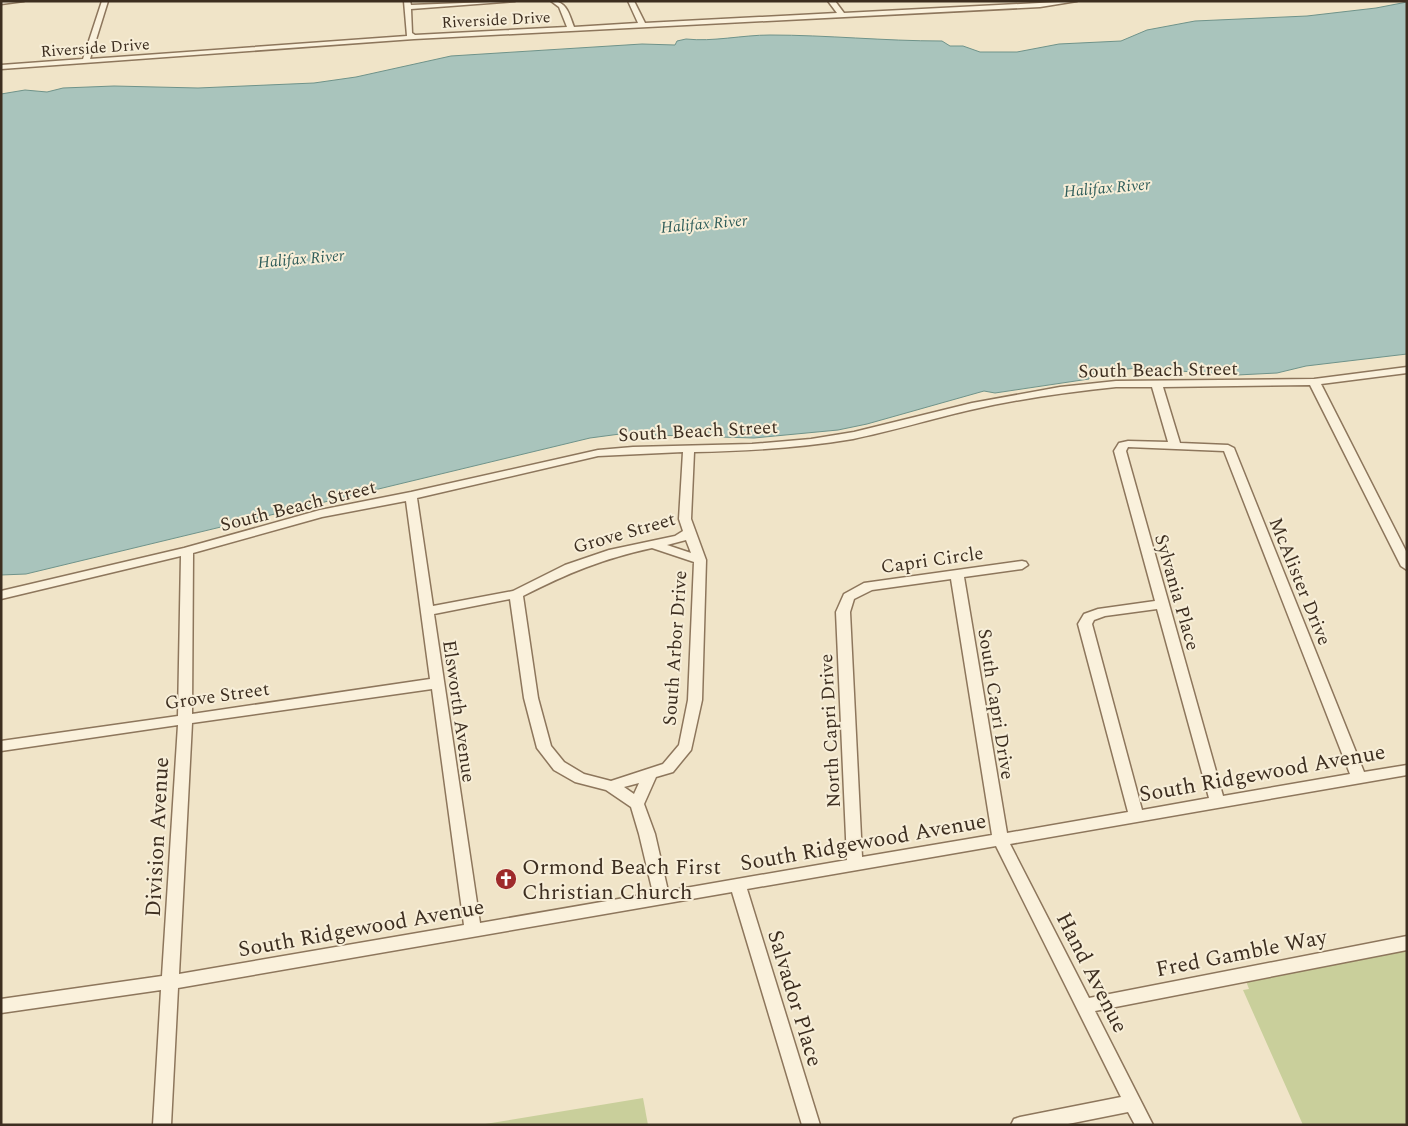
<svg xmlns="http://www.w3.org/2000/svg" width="1408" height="1126" font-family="Spectral,serif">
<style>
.green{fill:#c9cf9b}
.water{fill:#a9c4bc;stroke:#6f938a}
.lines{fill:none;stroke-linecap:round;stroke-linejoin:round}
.minor-casing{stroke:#8d765c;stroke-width:3}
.minor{fill:#faf1dc;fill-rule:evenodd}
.labels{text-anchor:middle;stroke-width:4;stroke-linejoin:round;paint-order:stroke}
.far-street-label{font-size:16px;fill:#3d2e20;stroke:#f7eed8}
.far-water-label{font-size:16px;font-style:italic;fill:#2f5d5a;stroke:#f7eed8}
.street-label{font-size:19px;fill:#3d2e20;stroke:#f7eed8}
.near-street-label{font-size:22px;fill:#3d2e20;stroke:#f7eed8}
.near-poi-label{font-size:22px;fill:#3d2e20;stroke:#f7eed8;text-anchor:start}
</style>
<rect width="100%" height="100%" fill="#f0e4c8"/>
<g class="green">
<path d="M1407,950v175h-104l-60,-135 6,-1 -3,-8z"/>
<path d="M643,1098l5,27h-169z"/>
</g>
<path class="water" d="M1407,2v352l-101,12 -29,7 -40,2 -101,-7 -47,6v5l-94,14 -11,-2 -117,33 -29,6 -84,8 -134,-4 -30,4 -564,136 -25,1v-481l24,-4 22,2 16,-4 51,-2 84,2 116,-5 42,-6 95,-21 191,-12 33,1 2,-4 9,-2c27,3 56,-4 84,-4 57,0 114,6 172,6l8,5h13l17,6h37l42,-8 62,-3 26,-11 48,-9 112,-5 69,-8z"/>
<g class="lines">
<g class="minor-casing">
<g id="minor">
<path d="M1,1h23l-23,3z"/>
<path d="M102,1h6l-18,58 317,-23 -3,-35h6l1,4 104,-4 -104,8 1,24 3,2 152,-8 -8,-20 -8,-6c16,0 18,13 23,26l64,-4 -10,-22h6l11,22 192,-10 -9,-12h7l9,12 233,-12 -37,6 -626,32 -413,30v-4l82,-6z"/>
<path d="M1407,367v6l-86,11 86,169v17l-6,-4 -91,-181 -147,2 17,56 48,2 6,3 130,324 43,-7v10l-397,69 79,154 318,-62v14l-312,61 58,114h-18l-7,-13 -65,13h-52l3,-6 6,-2 101,-20 -125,-251 -249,43 73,236h-18l-70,-233 -554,96 -7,137h-18l8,-135 -160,23v-14l161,-23 16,-251 -177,26v-10l177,-25 3,-160 -180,43v-8l183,-43 136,-38 91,-18 187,-42 35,-3 119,-3 59,-5 43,-7 118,-29 88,-16 56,-6 198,-2zM1116,387h36l16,55 -40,-1 -9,2 -5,8 41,150 -57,8 -14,5 -6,10 50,188 -121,21 -43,-256 58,-8 6,-4 -2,-3 -4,-1 -158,22 -20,11 -8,18 11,248 -179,31 -13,-57 -11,-30 12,-27 17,-5 18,-22 11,-50 4,-140 -15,-41 3,-67c54,-1 106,-4 159,-13 39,-8 78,-20 117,-29 48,-11 97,-18 146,-23zM1128,447l96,4 126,323 -127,22 -97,-345zM683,452l-4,67 4,12 -8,5 -66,14 -44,15 -52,26 -80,15 -16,-108 181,-42zM406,501l24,178 -238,35 1,-161 129,-36zM686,540l5,13 -24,-8zM652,548l42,14 -6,138 -9,45 -16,19 -52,17 -27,-7 -20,-12 -13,-16 -13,-48 -15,-102c45,-23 79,-37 129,-48zM951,579l41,256 -130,22 -12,-245 4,-13 18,-9zM510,599l14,99 13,50 17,22 21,12 31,8 25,17 8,27 14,59 -173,30 -46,-309zM1157,609l52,189 -67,12 -50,-186 2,-4 11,-4zM432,689l32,236 -285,49 13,-251zM639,783l-5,11 -10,-7z"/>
</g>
</g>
<use href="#minor" class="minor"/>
</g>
<defs>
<g id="church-disc" transform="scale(1.125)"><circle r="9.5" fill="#9e2a2b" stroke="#f7eed8"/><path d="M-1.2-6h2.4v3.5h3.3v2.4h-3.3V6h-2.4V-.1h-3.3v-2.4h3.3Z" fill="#fff"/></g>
</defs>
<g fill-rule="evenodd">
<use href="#church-disc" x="506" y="879"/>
</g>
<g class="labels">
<g class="far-street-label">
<text transform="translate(496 19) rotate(-3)" y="6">Riverside Drive</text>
<text transform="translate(95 47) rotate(-4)" y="6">Riverside Drive</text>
</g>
<g class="far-water-label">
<text transform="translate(1107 187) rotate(-5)" y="6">Halifax River</text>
<text transform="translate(704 223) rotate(-5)" y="6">Halifax River</text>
<text transform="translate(301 258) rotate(-5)" y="6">Halifax River</text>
</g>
<g class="street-label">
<text transform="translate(1158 369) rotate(-1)" y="7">South Beach Street</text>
<text transform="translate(698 430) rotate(-3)" y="7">South Beach Street</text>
<text transform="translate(298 505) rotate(-14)" y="7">South Beach Street</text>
<text transform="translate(624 532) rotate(-16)" y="7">Grove Street</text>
<text transform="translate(932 559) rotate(-8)" y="7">Capri Circle</text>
<text transform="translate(1301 581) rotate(68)" y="7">McAlister Drive</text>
<text transform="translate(1178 592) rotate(74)" y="7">Sylvania Place</text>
<text transform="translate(674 648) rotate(-86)" y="7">South Arbor Drive</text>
<text transform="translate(217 695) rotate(-8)" y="7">Grove Street</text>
<text transform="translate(997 704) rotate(81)" y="7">South Capri Drive</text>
<text transform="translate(460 711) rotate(82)" y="7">Elsworth Avenue</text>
<text transform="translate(829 731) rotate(-93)" y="7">North Capri Drive</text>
</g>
<g class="near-street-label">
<text transform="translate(1262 772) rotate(-10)" y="8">South Ridgewood Avenue</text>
<text transform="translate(156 837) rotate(-87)" y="8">Division Avenue</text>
<text transform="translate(863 841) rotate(-10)" y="8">South Ridgewood Avenue</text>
<text transform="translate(361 927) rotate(-10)" y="8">South Ridgewood Avenue</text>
<text transform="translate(1241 952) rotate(-11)" y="8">Fred Gamble Way</text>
<text transform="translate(1093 972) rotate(63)" y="8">Hand Avenue</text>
<text transform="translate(796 998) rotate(73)" y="8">Salvador Place</text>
</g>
<g class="near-poi-label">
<text x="522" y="874">Ormond Beach First<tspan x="522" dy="25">Christian Church</tspan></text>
</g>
</g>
<rect width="1408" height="1126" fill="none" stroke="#3d2e20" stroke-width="5"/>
</svg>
